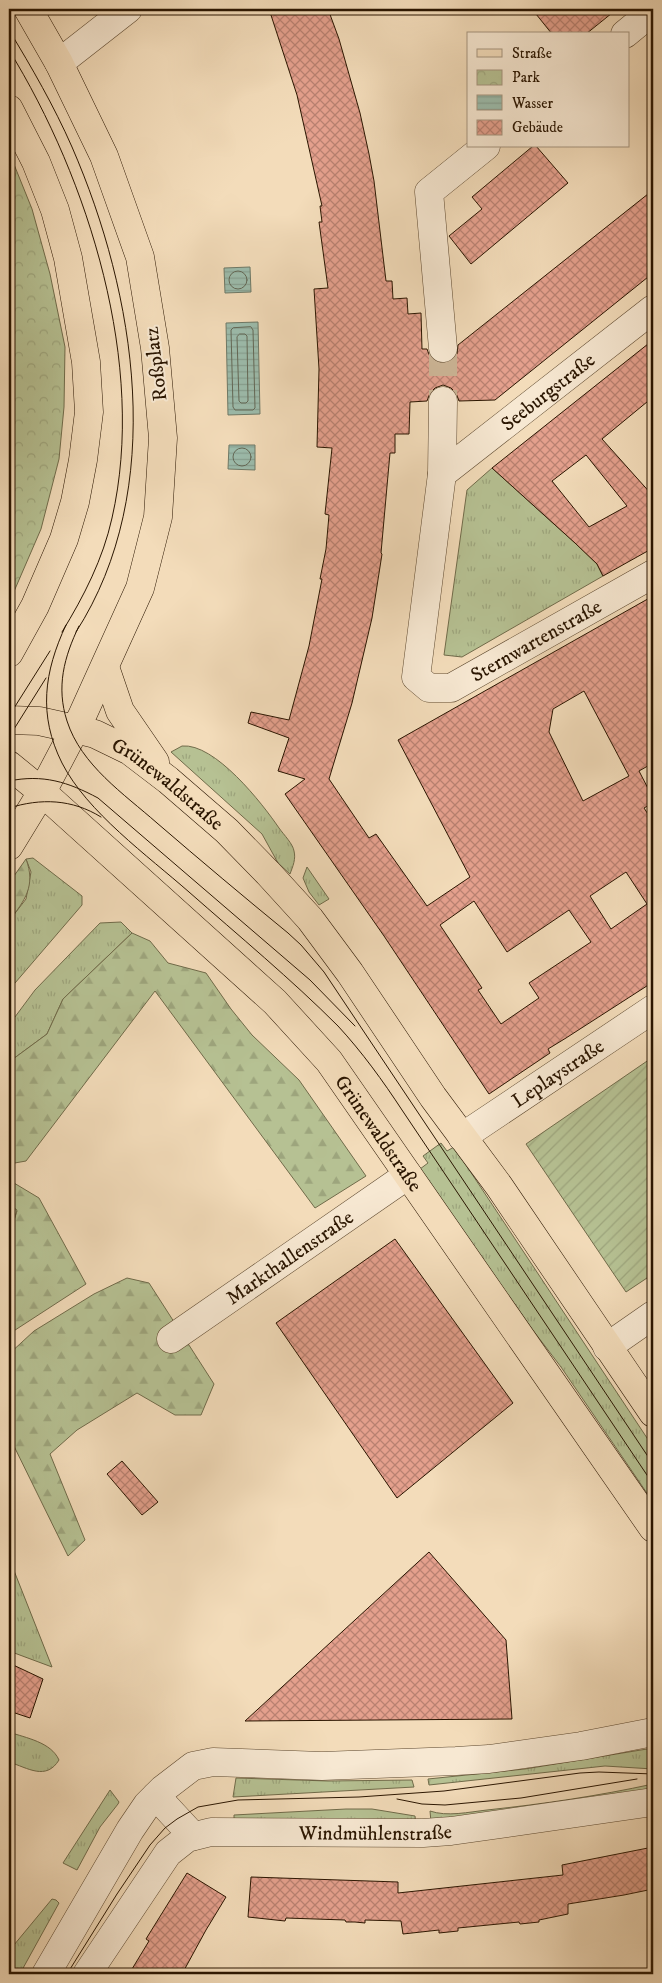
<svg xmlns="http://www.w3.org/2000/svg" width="662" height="1983" font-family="'IM FELL DW Pica',serif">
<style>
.grass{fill:url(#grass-tufts);stroke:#706b4a}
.forest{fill:url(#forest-firs);stroke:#706b4a}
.park{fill:url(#park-crowns);stroke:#706b4a}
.garden{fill:url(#garden-furrows);stroke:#706b4a}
.water{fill:url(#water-rules);stroke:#6e7967}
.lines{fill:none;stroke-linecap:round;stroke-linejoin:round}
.shore{stroke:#636856;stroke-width:1}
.building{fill:url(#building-cross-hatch);stroke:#2a1500;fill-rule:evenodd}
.minor-tunnel{stroke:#cbb495;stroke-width:28;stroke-dasharray:28 14;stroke-linecap:butt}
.minor-casing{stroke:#5c472e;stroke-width:29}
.major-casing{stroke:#2a1500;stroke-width:29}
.minor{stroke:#f7e8d2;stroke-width:28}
.major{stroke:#f3dcba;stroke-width:28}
.tram{stroke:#2a1500;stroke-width:1}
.labels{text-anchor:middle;stroke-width:4;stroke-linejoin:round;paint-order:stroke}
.street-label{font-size:20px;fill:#2a1500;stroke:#f7e8d2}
</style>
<defs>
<pattern id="grass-tufts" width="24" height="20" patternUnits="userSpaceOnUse" patternTransform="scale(1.25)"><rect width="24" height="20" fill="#b6c193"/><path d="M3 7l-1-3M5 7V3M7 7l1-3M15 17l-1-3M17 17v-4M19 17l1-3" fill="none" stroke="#9da57d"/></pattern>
<pattern id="forest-firs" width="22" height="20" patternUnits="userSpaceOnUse" patternTransform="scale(1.25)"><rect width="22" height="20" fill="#b6c193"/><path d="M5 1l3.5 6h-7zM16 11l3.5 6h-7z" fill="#9da57d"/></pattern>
<pattern id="park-crowns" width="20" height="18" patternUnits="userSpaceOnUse" patternTransform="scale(1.25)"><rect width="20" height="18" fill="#b6c193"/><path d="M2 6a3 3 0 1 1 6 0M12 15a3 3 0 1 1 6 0" fill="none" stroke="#9da57d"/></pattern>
<pattern id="garden-furrows" width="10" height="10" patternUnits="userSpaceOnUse" patternTransform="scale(1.25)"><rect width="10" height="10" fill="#b6c193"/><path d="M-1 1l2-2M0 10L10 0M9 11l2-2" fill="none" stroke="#9da57d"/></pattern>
<pattern id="water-rules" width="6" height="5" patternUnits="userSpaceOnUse" patternTransform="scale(1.25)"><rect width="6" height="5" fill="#9cbcac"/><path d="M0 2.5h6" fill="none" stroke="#87a192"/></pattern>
<pattern id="building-cross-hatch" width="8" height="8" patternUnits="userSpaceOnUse" patternTransform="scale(1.25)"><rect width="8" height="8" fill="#e4a08d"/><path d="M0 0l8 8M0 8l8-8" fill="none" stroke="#b98171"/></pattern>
</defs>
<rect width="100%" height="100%" fill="#f3dcba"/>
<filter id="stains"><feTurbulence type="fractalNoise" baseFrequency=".004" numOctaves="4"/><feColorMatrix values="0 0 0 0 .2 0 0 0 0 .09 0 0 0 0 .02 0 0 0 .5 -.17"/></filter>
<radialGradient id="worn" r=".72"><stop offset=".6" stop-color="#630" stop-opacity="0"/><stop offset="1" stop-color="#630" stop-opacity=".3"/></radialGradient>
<g class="grass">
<path d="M492,468l83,75 22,21 6,12 -141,81 -18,-2 23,-165z"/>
<path d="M182,746c33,-3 80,57 97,82 5,7 14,16 15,23 2,8 -1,15 -4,23l-12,-11 -16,-29 -91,-82z"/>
<path d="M33,858l49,38v9l-73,85v-69l17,-22 5,-27 -5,-13z"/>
<path d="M307,867l22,32 -10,6 -10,-13 -6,-14z"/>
<path d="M121,922l11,11 -69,66 -16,35 -38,28v-37l26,-35 65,-67z"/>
<path d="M441,1143l6,8 7,-4 199,300v55l-92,-135 -29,-38 -112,-160 8,-6 -5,-7z"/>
<path d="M9,1558l43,109 -43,-16z"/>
<path d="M9,1732c17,6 42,10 50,28 -13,21 -31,8 -50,2z"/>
<path d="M653,1748v21l-48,-3 -176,19 -1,-6 97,-10z"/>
<path d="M236,1778l92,3 84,-1 2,7 -181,10z"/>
<path d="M653,1784v7l-222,31 -1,-11c17,6 39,1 57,-1 56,-6 111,-14 166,-26z"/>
<path d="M110,1790l9,12 -1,2 -18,23 -23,43 -14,-7z"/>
<path d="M346,1809h26l43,7 1,8 -182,-5v-4z"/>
<path d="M52,1899l4,1 3,3 -37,67 -2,4h-11v-23z"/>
</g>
<g class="forest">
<path d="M26,859c10,27 -1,41 -17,62v-38z"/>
<path d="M132,933l18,8 18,22 38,10 25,36 21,26 47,45 67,96 -51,32 -160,-217 -129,170 -17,3v-102l38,-28 16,-35z"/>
<path d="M9,1180l30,18 47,86 -77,50v-98l8,-25 -8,-7z"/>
<path d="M127,1278l22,5 65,101 -13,31h-26l-38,-22 -60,37 -27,24 35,86 -17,16 -59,-120v-82l25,-23 60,-37z"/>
</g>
<g class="park">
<path d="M9,152l23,57 18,65 15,73 -1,60 -5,52 -18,70 -32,74z"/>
<path d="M9,1204l8,6 -8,26z"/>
</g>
<path class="garden" d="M653,1057v217l-27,18 -100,-148z"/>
<g class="water">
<path d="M250,267l1,25 -26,1 -1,-25z"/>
<path d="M258,322l2,92 -32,1 -2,-92z"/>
<path d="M229,445h26v25l-27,-1z"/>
</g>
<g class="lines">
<g class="shore">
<circle cx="238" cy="280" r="9"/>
<path d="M251,327l2,3 2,78 -2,2h-18l-2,-3 -2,-77 2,-2z"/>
<path d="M240,334h5l2,2 1,65 -2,2h-5l-2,-2 -2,-64z"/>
<circle cx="242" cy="457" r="9"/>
</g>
</g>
<g class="building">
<path d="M269,9h59l11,30 21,74 9,41 5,27 12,100h6l1,18 14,-1 1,16 13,-1 1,36h5l3,8 6,5 8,2 8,-4 5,-6 1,-9 195,-155v83l-158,127 -36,1 -3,-8 -5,-5 -8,-3 -8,3 -5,5 -3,8 -17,1 -1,32h-14v19h-5l-9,100 1,1 -10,64 -20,85 -23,76 40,59 7,-4 51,72 43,-29 -72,-137 255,-144v167l-14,8 14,27v5l-9,5 9,14v160l-87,56 -18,11 2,4 -61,41 -105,-158 -99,-142 20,-15 -27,-8 11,-33 -41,-15 3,-11 38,8 20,-74 13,-67h-2l6,-30 3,-34 -4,-1 7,-66 -15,-1 2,-78 -5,-80 14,-1 -9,-66h3l-2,-16h2l-25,-111zM584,691l45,85 -46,25 -34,-69 4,-23zM626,872l21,32 -36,25 -21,-33zM474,901l33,51 62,-42 22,32 -62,41 10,15 -38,26 -23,-34 4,-2 -42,-63z"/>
<path d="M532,9h85l-31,25h-34z"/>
<path d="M533,146h3l32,37 -97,81 -22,-28 33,-27 -10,-12z"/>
<path d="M653,340v57l-51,42 51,57v52l-50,28 -6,-12 -22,-21 -83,-75zM586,455l41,51 -38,21 -37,-46z"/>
<path d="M395,1239l118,164 -116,95 -121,-175z"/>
<path d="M122,1461l36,41 -16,13 -35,-41z"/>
<path d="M429,1552l77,88 6,79 -267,2z"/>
<path d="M9,1663l34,16 -13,39 -21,-7z"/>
<path d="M653,1847v42l-29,6 -56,9v10l-29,6v2l-19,2 -1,-2 -61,6v3l-19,2v-3l-36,4 -2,-13 -36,-1v3l-10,-1h-9l-1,-2 -59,-2 -1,3 -37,-4 3,-40 147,5v11l165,-18 -1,-10z"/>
<path d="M187,1873l39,24 -20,33 -24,44h-53l20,-33 -3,-2z"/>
</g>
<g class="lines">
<path class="minor-tunnel" d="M443,348v53"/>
<g class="minor-casing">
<g id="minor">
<path d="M625,34l28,-23"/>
<path d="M59,63l69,-54"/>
<path d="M443,348l-14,-156 57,-46"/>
<path id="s1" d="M443,401l-1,73 -26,203 13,11h22l202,-114"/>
<path id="s2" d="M442,474l211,-165"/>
<path id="s3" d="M462,1137l191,-128"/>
<path id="s4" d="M171,1339l237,-164"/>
<path d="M607,1347l46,-32"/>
<path d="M156,1796l37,40"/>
<path d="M46,1974l84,-144 17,-25 16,-16 30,-23 20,-4 109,4 134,-5 33,-2 92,-13 72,-14"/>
<path id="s5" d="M87,1974l81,-121 19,-15 24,-6 212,1 28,-2 202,-29"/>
</g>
</g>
<g class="major-casing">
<g id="major">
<path d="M9,109l27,53 19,48 13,48 18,104 3,50 -6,48 -8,42 -11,37 -29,67 -26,47"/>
<path d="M105,667l15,44 35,51"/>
<path id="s6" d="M9,720l30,1 36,8 20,5 35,17 38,29 59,51 41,42 42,46 40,54 83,124 66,89 154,227"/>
<path id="s7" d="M9,765l33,27 233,210 54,59 324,467"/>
<path d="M9,846l33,-54 40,-76 58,-128 18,-71 5,-79 -8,-90 -15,-91 -36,-101 -45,-93 -31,-54"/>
</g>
</g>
<use href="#minor" class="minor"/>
<use href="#major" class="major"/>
<g class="tram">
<path d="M9,30c23,38 45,76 63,117 64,147 96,342 4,485"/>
<path d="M9,50c80,130 138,315 103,468 -9,41 -28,78 -50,114"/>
<path d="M66,625c-22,47 -28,90 -4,138 25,49 86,93 127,129 50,44 102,87 149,134 24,26 45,55 64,84l251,374"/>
<path d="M79,626c-15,31 -23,61 -12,95 14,44 57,73 90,102 43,37 87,74 131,110l13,12 23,27 329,492"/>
<path d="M9,716l41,-65"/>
<path d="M9,737l37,-59"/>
<path d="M9,781c34,-7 59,1 89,17l212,182 45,46"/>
<path d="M9,808c32,-10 63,-9 92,9"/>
<path d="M397,1799l25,5 23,1 76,-7 116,-19"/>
<path d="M67,1974l50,-80 33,-49 15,-17 12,-9 21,-12 40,-7 121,-3 85,-6 136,-18 19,-1 54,2"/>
</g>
</g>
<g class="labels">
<g class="street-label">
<text transform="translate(155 364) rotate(-97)" y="7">Roßplatz</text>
<text dy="7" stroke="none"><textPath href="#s2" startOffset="134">Seeburgstraße</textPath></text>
<text dy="7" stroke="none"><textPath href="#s1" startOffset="414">Sternwartenstraße</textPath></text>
<text dy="7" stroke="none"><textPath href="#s6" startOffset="176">Grünewaldstraße</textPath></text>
<text dy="7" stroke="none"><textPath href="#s3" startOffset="115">Leplaystraße</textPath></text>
<text dy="7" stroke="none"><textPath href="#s7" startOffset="524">Grünewaldstraße</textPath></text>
<text dy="7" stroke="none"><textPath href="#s4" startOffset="144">Markthallenstraße</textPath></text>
<text dy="7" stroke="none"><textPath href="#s5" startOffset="359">Windmühlenstraße</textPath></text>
</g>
</g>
<rect width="662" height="1983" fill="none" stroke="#f3dcba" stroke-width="30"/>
<rect x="10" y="10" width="642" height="1963" fill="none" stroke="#2a1500" stroke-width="2.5"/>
<rect x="15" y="15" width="632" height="1953" fill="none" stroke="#2a1500"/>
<rect x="467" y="32" width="162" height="115" fill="#f7e8d2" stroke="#a5947e"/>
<rect x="477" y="49" width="25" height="8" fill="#f3dcba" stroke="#a5947e"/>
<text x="512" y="58" font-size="15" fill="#2a1500">Straße</text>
<rect x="477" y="70" width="25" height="15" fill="url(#park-crowns)" stroke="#a5947e"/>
<text x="512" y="82" font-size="15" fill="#2a1500">Park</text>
<rect x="477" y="95" width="25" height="15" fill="url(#water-rules)" stroke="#a5947e"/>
<text x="512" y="108" font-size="15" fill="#2a1500">Wasser</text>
<rect x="477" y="120" width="25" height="15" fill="url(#building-cross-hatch)" stroke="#a5947e"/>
<text x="512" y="132" font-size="15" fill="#2a1500">Gebäude</text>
<rect width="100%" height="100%" filter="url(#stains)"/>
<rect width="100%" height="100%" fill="url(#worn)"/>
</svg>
